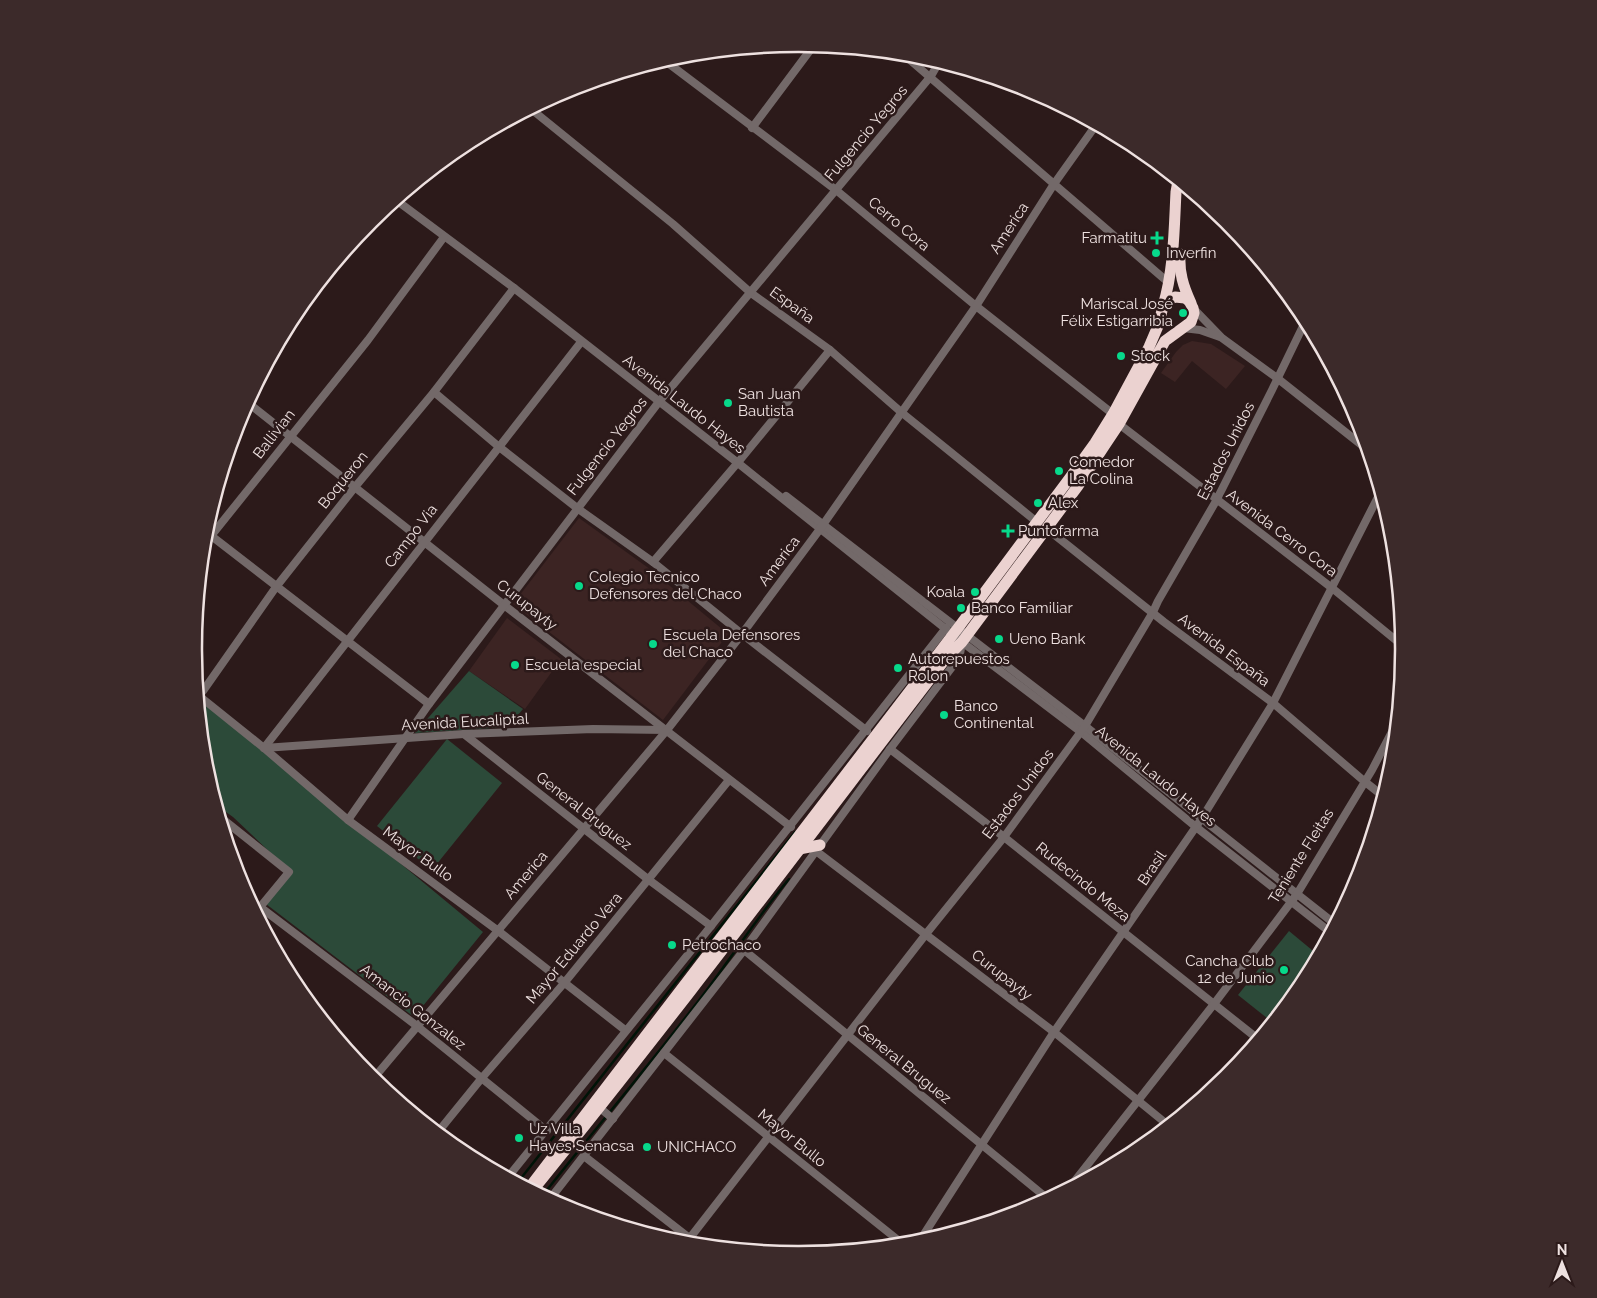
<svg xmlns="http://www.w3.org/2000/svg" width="1597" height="1298" font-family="Raleway,sans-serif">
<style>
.built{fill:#3c2423}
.green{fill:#2c4a39}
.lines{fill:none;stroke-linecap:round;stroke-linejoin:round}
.stream{stroke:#001307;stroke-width:2.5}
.minor{stroke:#736969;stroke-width:8}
.highway{stroke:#ebd2d0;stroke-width:11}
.poi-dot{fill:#07d98b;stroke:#2c1a1a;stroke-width:2}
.labels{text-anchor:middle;stroke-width:5;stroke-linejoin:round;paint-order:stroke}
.street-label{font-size:15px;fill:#eee1e0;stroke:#2c1a1a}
.poi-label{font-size:15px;fill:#eee1e0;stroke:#2c1a1a;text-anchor:start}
.rim{fill:none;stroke:#eee1e0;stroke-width:2.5}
</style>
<rect width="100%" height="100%" fill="#2c1a1a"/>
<g class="built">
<path d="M1192,341l19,3 34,22 -19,23 -34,-28 -17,21 -14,-9 15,-21 7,-7z"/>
<path d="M579,518l68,49 81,67 -65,86 -150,-116z"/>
<path d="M507,618l54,41 -36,50 -56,-38z"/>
</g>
<g class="green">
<path d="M469,671l54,38 -15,18 -93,6z"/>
<path d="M198,699l150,121 135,112 -69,85 -148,-113 25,-32 -58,-55 -17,-12 -11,-38z"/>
<path d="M447,739l55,44 -70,87 -55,-44z"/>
<path d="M1289,931l29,24 -16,30 -30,37 -34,-27z"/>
</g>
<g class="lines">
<g class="stream">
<path d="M518,1182l277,-350"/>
<path d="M543,1195c53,-67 108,-132 160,-200 29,-38 55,-79 86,-116"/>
</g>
<g class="minor">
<path d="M903,54l266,229"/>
<path d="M664,60l172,130 140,116 137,108"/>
<path d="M531,109l142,115 78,69 79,57 71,62 136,110"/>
<path d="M752,128l62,-83"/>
<path d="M396,200l118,88 224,175 224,179 119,90 115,95 134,105"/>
<path d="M1193,308l29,30 55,40 91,72"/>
<path d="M1183,328l17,2 20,7"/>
<path d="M434,392l64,54 79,62 76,54 89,72 125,97"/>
<path d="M247,402l257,203 287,222"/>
<path d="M1119,424l213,164 71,58"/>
<path d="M786,496l299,230 250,198"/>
<path d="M1046,528l118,94 109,81 91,78 19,15"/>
<path d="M205,531l224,173"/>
<path d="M203,546l165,-206 76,-103"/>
<path d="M653,562l87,-102 90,-110"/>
<path d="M197,691h6l73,-104 79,-100 79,-95 80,-104"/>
<path d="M198,695l66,53 84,72 149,110 128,100"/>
<path d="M464,734l185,146 62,46"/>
<path d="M264,748l317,-406"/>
<path d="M264,748l200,-14 129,-5 74,1"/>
<path d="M890,749l114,88 254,202"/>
<path d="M220,817l69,55 -33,40"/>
<path d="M348,820l81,-116 229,-301 273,-327 8,-14"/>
<path d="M816,851l238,181 114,93"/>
<path d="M260,907l157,119 130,105"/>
<path d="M744,950l304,249"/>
<path d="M664,1053l239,191"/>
<path d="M373,1079l294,-349 75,-96 78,-105 156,-223 78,-122 42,-59"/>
<path d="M600,1108l13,11"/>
<path d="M438,1132l43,-53 84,-97 164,-202"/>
<path d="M584,1156l113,88"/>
<path d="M508,1177l203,-251 235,-298"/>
<path d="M1070,1187l144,-183 83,-110 75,-124 25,-48"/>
<path d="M550,1199l194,-249 146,-201 62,-82 8,-13 2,-12"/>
<path d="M919,1242l135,-210 148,-214 71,-115 107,-210"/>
<path d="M686,1243l240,-309 78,-97 81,-111 68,-114 5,-11 58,-100 56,-111 34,-70"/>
</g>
<g class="highway">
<path d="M1180,254c-1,18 3,32 11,49"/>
<path d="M1163,306c11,-37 11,-75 13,-114l2,-11"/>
<path d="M799,849l21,-4"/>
<path d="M529,1188l429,-560 111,-149 26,-36 18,-29 36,-67 9,-21 6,-23 11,-6 10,1 4,3 4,7 1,5 -3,9 -26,19 -46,83 -14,21 -27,41 -116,156 -15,15c-137,178 -272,358 -414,533"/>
</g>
</g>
<g class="poi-dot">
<path d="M1154.5 230.5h5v5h5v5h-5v5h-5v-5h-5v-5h5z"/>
<circle cx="1156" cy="253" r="5"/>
<circle cx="1183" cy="313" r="5"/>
<circle cx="1121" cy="356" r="5"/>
<circle cx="728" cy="403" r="5"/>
<circle cx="1059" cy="471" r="5"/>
<circle cx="1038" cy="503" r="5"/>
<path d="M1005.5 523.5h5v5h5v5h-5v5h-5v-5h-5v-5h5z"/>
<circle cx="579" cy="586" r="5"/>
<circle cx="975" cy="592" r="5"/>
<circle cx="961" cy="608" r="5"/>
<circle cx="999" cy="639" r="5"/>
<circle cx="653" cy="644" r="5"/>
<circle cx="515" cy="665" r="5"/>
<circle cx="898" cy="668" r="5"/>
<circle cx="944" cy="715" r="5"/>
<circle cx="672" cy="945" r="5"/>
<circle cx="1284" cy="970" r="5"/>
<circle cx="519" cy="1138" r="5"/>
<circle cx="647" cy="1147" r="5"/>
</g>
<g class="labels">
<g class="street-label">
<text transform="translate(866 133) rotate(-50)" y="5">Fulgencio Yegros</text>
<text transform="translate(899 224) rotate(40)" y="5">Cerro Cora</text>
<text transform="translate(1009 228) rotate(-57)" y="5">America</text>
<text transform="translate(792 305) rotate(36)" y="5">España</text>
<text transform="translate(684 404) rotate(38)" y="5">Avenida Laudo Hayes</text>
<text transform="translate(274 434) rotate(-52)" y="5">Ballivian</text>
<text transform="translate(607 446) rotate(-52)" y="5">Fulgencio Yegros</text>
<text transform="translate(1226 451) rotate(-63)" y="5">Estados Unidos</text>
<text transform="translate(343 480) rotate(-51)" y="5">Boqueron</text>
<text transform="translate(1282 533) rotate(37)" y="5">Avenida Cerro Cora</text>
<text transform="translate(411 536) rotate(-52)" y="5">Campo Via</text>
<text transform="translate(779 561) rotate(-53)" y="5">America</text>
<text transform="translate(527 605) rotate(38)" y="5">Curupayty</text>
<text transform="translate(1224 650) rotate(37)" y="5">Avenida España</text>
<text transform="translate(465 722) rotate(-3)" y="5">Avenida Eucaliptal</text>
<text transform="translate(1156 776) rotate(39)" y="5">Avenida Laudo Hayes</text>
<text transform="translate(1018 794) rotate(-53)" y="5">Estados Unidos</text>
<text transform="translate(584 811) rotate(38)" y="5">General Bruguez</text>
<text transform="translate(418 854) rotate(36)" y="5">Mayor Bullo</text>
<text transform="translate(1301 856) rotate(-58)" y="5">Teniente Fleitas</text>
<text transform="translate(1152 868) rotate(-56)" y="5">Brasil</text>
<text transform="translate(526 875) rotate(-50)" y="5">America</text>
<text transform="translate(1083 882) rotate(39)" y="5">Rudecindo Meza</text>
<text transform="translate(574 948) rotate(-50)" y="5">Mayor Eduardo Vera</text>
<text transform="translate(1002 975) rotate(38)" y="5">Curupayty</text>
<text transform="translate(413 1007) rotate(38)" y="5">Amancio Gonzalez</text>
<text transform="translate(904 1064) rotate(39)" y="5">General Bruguez</text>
<text transform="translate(792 1138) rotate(39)" y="5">Mayor Bullo</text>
</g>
<g class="poi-label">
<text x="1147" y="243" text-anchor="end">Farmatitu</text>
<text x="1166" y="258">Inverfin</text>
<text x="1173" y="309" text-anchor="end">Mariscal José<tspan x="1173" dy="17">Félix Estigarribia</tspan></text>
<text x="1131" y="361">Stock</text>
<text x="738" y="399">San Juan<tspan x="738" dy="17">Bautista</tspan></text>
<text x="1069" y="467">Comedor<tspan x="1069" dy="17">La Colina</tspan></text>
<text x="1048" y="508">Alex</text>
<text x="1018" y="536">Puntofarma</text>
<text x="589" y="582">Colegio Tecnico<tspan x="589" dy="17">Defensores del Chaco</tspan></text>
<text x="965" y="597" text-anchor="end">Koala</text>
<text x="971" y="613">Banco Familiar</text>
<text x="663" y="640">Escuela Defensores<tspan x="663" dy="17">del Chaco</tspan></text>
<text x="1009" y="644">Ueno Bank</text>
<text x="908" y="664">Autorepuestos<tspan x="908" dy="17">Rolon</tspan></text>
<text x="525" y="670">Escuela especial</text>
<text x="954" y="711">Banco<tspan x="954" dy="17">Continental</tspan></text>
<text x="682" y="950">Petrochaco</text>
<text x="1274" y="966" text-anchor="end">Cancha Club<tspan x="1274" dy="17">12 de Junio</tspan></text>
<text x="529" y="1134">Uz Villa<tspan x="529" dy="17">Hayes Senacsa</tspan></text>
<text x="657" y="1152">UNICHACO</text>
</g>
</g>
<path d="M0 0H1597V1298H0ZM798 52H799A596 596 0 0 1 1395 648V650A596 596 0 0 1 799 1246H798A596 596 0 0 1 202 650V648A596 596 0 0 1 798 52Z" fill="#3c2a2a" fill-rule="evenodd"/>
<path class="rim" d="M798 52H799A596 596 0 0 1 1395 648V650A596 596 0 0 1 799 1246H798A596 596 0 0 1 202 650V648A596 596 0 0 1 798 52Z"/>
<g transform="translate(1562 1263)" stroke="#2c1a1a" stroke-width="4" paint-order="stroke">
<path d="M0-4L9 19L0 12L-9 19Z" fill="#eee1e0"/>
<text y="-8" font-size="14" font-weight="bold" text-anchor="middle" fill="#eee1e0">N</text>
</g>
</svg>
